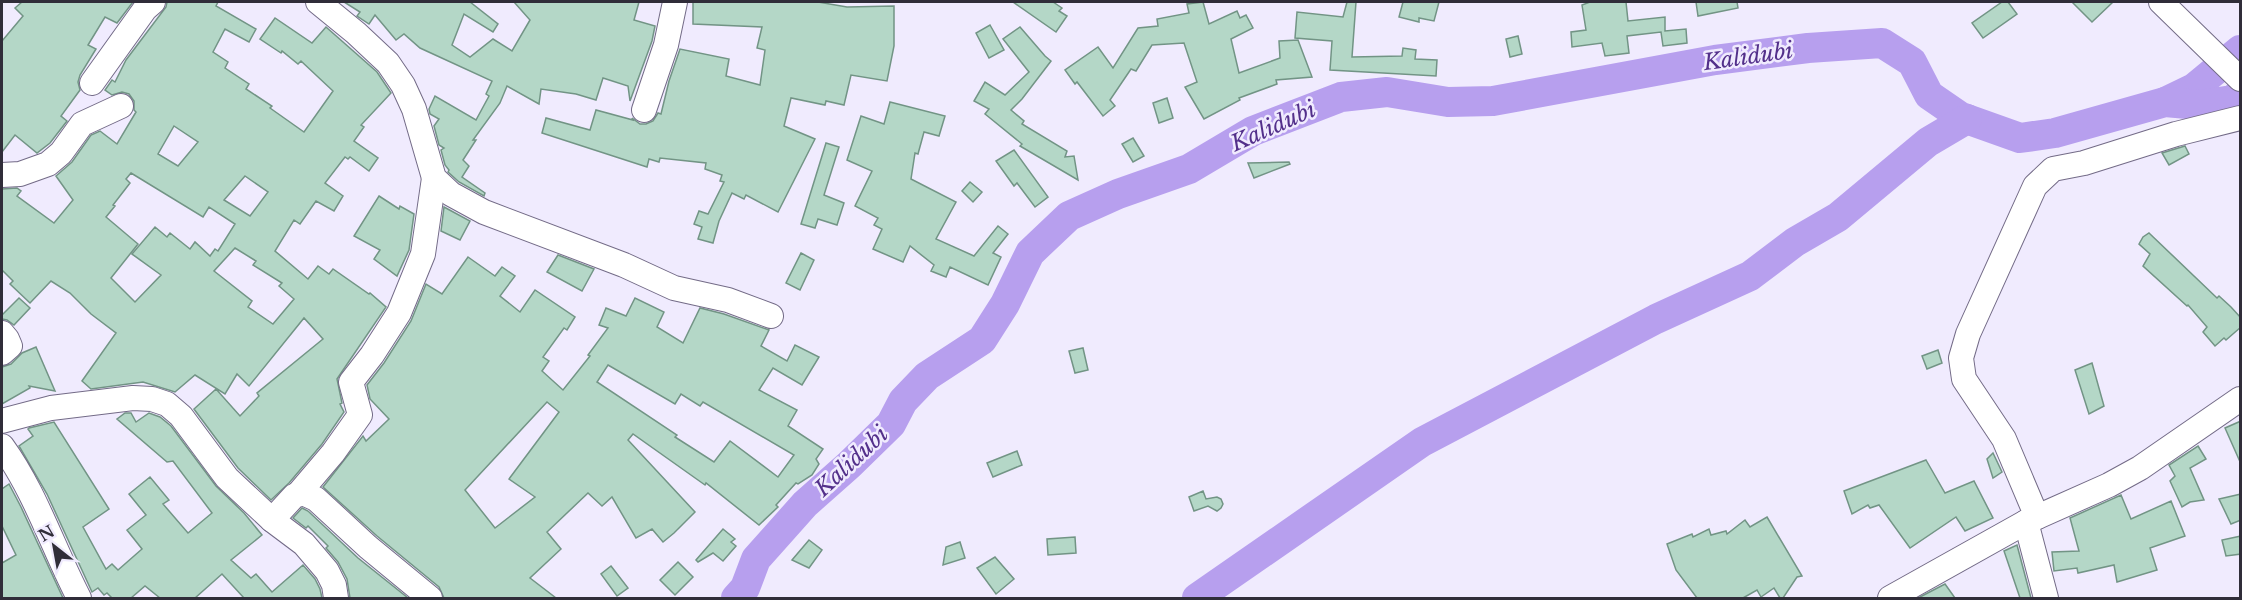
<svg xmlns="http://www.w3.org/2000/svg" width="2242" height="600" font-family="'Libre Baskerville',serif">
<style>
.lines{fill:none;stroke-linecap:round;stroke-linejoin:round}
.river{stroke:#b79fee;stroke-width:30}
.building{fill:#b4d7c7;stroke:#729485;stroke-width:1.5;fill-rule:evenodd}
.minor-casing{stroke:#736b87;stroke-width:26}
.minor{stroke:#fff;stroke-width:24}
.labels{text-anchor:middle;stroke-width:5;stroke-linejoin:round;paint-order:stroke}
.water-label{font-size:22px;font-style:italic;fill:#53308b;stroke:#f0ebfe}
</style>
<rect width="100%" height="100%" fill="#f0ebfe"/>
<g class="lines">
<g class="river">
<path d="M2165,102l29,-14 46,-38"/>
<path d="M736,598l9,-10 11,-29 49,-55 44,-39 42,-41 12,-23 24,-25 55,-36 23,-36 25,-51 39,-37 49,-22 71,-25 64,-38 88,-34 46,-5 61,10 45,-1 222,-41 93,-12 74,-5 30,19 17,33 32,22 59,21 35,-5 110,-31 34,3 33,-5 8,-6"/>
<path d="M1197,598l225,-156 234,-123 94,-43 45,-34 43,-25 90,-75 39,-23"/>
</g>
</g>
<g class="building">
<path d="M22,2h111l-16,21 -12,-6 -17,28 8,4 -16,26 -2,7 2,8 -19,26 6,5 -17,22 -13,10 -22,-18 -13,17v-111l21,-25 -8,-8z"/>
<path d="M167,2h51l-2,4 40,23 -7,13 -24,-13 -12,23 15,10 -3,6 24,16 -3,5 26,17 -2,2 34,24 29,-41 -32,-30 -3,3 -16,-13 -1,2 -21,-14 15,-21 37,25 14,-16 51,45 14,21 -30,32 3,2 -10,14 24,17 -9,13 -19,-14 -2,2 -3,-2 -20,26 18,13 -9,15 -18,-10 -16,23 -6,-4 -19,31 33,28 10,-13 11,8 4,-5 36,25 1,-1 16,14 -49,72 5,24 -2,1 4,8 -22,32 -33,39 -18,17 -33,-32 -44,-59 22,-20 24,27 19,-20 -2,-3 66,-54 -19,-21 -55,68 -12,-12 -12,20 -30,-19 -20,17 -32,-10 -52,7 -9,-8 34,-48 -25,-19 -21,-21 -19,-12 -21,22 -20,-19 3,-3 -11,-11v-81l15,-1 4,3 -4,5 37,27 19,-23 -17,-24 16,-14 19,-27 9,-4 17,13 19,-32 -2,-2v-9l-5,-7 -7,-2 -10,3 -7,-5 7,-10 3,2 11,-22 40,-53zM174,126l24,16 -20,24 -20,-12zM131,173l72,44 6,-10 26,17 -17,27 -3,-2 -5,7 -15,-14 -5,7 -20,-16 -3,4 -12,-10 -23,27 29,21 -26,27 -24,-24 27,-34 -32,-27 9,-11 -2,-1 17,-22 -4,-4zM245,176l23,16 -18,24 -26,-16zM235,248l21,13 -3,4 29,18 -3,3 15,13 -21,25 -25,-17 4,-6 -38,-30z"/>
<path d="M344,2h126l28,22 -5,8 -29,-18 -12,31 18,12 23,-18 19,12 18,-31 -16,-18h125l-5,18 21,6 -3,15 -22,60 -2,-15 -25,-8 -7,22 -20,-6 -35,-5 -2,15 -32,-18 -7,17 -27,37h3l-13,20 6,6 -7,11 23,16 -1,3 -25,-14 -11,-10 1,-2 -4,-5 -4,-15 3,-2 -5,-3 -5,-19 5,-7 -9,-5 -1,-5 6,-13 41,24 13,-24 -3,-2 6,-13 -72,-33 -16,-14 -8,6 -21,-25 -6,9 -12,-8 3,-4z"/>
<path d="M693,2h125l29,5 47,-1v40l-7,35 -36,-6 -7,30 -18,-4 -1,4 -34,-7 -7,28 31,13 -37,73 -32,-17 -2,4 -12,-6 -13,28 -6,22 -15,-4 4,-12 -8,-3 5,-13 9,3 16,-32 -4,-1 2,-6 -17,-6 1,-6 -46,-5 -1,4 -10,-3 -2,8 -105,-34 4,-15 44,12 6,-20 37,10 -1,-2 8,6h6l7,-3 5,-8 3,1 8,-33 11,-32 49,10 -3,17 34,9 5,-35 -8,-2 5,-21 -69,-3z"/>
<path d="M1013,2h40l9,6 -3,3 8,5 -11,16z"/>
<path d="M1203,2l6,22 28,-13 3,7 6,-3 7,13 -22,11 8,34 41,-15 -1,-17 19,-1 14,37 -36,3 1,4 -38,14 1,2 -36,19 -19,-32 12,-5 -13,-39 -32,2 -16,26 -5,-2 -21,31 5,6 -12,10 -26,-34 -2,2 -10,-14 33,-23 15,21 25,-40 20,-2 -1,-7 32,-6 -2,-9z"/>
<path d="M1347,2h9l-4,55 50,-1 1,-8 13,2 -1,9 22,1 -1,16 -106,-6 2,-29 -37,-3 2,-26 46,5z"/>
<path d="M1403,2h36l-5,19 -15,-3v4l-20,-5z"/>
<path d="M1590,2h36l2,19 37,-4v14l21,-2 1,14 -24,3 -2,-14 -34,4 2,17 -24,3 -3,-13 -30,4 -1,-15 15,-2 -4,-25z"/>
<path d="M1696,2h41l1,6 -40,8z"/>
<path d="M2002,2h6l9,12 -34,24 -11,-15z"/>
<path d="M2072,2h41l-21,20z"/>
<path d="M990,25l14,25 -15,8 -13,-25z"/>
<path d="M1020,27l25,29 6,5 -29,38 -11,11 13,11 -2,3 45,27 -2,6 9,-1 4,24 -58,-34 2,-2 -37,-30 4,-5 -15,-8 11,-19 20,13 24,-23 -26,-33z"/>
<path d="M1518,36l4,18 -12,3 -4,-18z"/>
<path d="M1167,98l6,20 -14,5 -6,-20z"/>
<path d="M890,102l55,14 -6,20 -15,-4 -6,22 -3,-1 -4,26 45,23 -20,37 38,17 24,-30 10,8 -15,19 8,4 -13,28 -38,-18 -4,10 -15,-6 3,-6 -24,-19 -7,16 -30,-13 9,-20 -8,-4 4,-7 -23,-12 17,-35 -25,-11 14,-44 23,8z"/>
<path d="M1133,138l11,18 -11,6 -11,-18z"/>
<path d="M826,143l13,4 -15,48 20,8 -7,22 -19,-6 -3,9 -14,-4z"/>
<path d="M2185,146l4,8 -20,11 -7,-12z"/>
<path d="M1014,150l34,47 -13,10 -18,-24 -3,3 -18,-25z"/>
<path d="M1289,162l1,2 -36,14 -6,-15z"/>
<path d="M970,182l12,10 -9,10 -11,-11z"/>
<path d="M379,196l20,13 1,-3 14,8 -5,36 -12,26 -23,-17 6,-9 -26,-14z"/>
<path d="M444,207l26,14 -10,19 -19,-9z"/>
<path d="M2149,233l68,65 2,-2 12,11 10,11v9l-15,13 -2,-2 -9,8 -12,-14 4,-5 -19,-22 -1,1 -44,-40 7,-12 -11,-10 4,-7z"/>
<path d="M801,253l13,7 -14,30 -14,-7z"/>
<path d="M558,255l36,14 -12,22 -35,-19z"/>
<path d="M468,257l27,19 7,-9 13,9 -15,20 20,16 15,-22 40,27 -8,13 -3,-2 -21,29 6,4 -7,10 21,19 27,-34 -2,-1 20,-27 -9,-3 7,-17 20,8 9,-18 29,14 -7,15 26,16 17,-35 24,6 45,16 -8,16 26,15 8,-16 24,12 -17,28 -29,-17 -14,22 38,20 -9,16 35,23 -7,10 3,5 -7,11 -14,9 -2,-1 -20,22 2,2 -19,18 -53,-42 -1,2 -72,-51 -5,6 67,72 -21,21 -11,9 -11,-13 -16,9 -24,-41 -10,9 -14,-13 -41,39 14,17 -31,29 26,20h-112l-5,-11 -62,-51 -54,-49 40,-51 3,5 23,-22 -19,-20 -3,-14 17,-22 27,-42 15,-37 16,10zM608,365l67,39 6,-10 19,12 3,-4 91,53 -16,22 -48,-36 -16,21 -39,-25 2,-2 -80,-53zM547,402l12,10 -50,67 26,18 -40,31 -30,-38z"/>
<path d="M19,298l11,10 -16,17 -7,-5 -5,-1v-4z"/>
<path d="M36,347l19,44 -26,-5 1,2 -28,16v-37l9,-3 11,-11z"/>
<path d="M1083,348l5,22 -13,3 -6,-22z"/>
<path d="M1938,350l4,13 -15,6 -5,-13z"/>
<path d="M2092,363l12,43 -15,8 -14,-44z"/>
<path d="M125,413h6l5,9 13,-9 11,4 11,9 45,60 28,27 18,22 -31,25 20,18 5,-4 16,18 31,-27 12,14 5,10 2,9h-78l-22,-24 -27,24h-35l-15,-12 -14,12h-19l-5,-5 -3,2 -6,-7 -6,4 -45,-98 -28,-48 14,-10 -5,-7 1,-1 25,-6 55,87 -26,18 23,42 6,-5 6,6 24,-21 -15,-19 19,-15 -17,-21 21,-17 19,23 -6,4 25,29 24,-20 -39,-52 -6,1 -50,-43z"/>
<path d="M2241,421v43l-16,-36z"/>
<path d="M2198,446l8,13 -16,9 14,32 -14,2 -8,5 -12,-26 5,-5 -6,-11z"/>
<path d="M1017,451l5,14 -29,12 -6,-14z"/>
<path d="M1993,453l9,19 -9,6 -6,-19z"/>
<path d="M1926,460l19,33 29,-12 19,37 -28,13 -9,-14 -46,31 -31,-43 -9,3 -2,-3 -16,9 -8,-23z"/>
<path d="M9,484l12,23 42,91h-61v-35l14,-8 -14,-29v-37z"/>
<path d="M1203,491l3,8 11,-2 4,2 2,5 -2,4 -4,3 -9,-5 -14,5 -5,-14z"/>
<path d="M2241,494v26l-10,4 -12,-25z"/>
<path d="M2121,495l10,24 40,-18 14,35 -35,12 7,22 -40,12 -3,-17 -36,8 -1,-5 -23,3 -2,-19 27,-1 -9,-33z"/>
<path d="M302,508l6,3 50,47 50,40h-58l-3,-19 -9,-17 -12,-14 2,-2 -20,-20 -2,2 -13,-10z"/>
<path d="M1767,517l35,59 -5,1 -14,21h-3l-6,-10 -13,9 -4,-7 -14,8h-46l-21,-28 -9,-26 25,-10 1,3 16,-8 2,6 15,-4 1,3 18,-14 5,7z"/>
<path d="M723,529l12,10 -4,3 5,4 -13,15 -10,-8 -15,9 -2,-2z"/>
<path d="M2241,536v18l-15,2 -4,-16z"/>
<path d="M1075,537l1,16 -28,2 -1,-16z"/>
<path d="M809,540l13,10 -13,18 -17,-8z"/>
<path d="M960,542l5,16 -22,7 3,-18z"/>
<path d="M2017,545l14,53h-11l-16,-47z"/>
<path d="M995,557l19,22 -18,15 -19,-26z"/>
<path d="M678,562l15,15 -18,18 -15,-15z"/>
<path d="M611,566l17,22 -11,8 -16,-22z"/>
<path d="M1945,584l10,14h-37z"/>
</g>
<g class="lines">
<g class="minor-casing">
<g id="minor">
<path d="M318,2l38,31 32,30 15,22 11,24 20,69 17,16 33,18 140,53 50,23 54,12 43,16"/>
<path d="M2161,2l79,77"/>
<path d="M92,83l53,-74 8,-7"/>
<path d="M644,110l22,-65 9,-43"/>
<path d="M2,175l18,-1 28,-10 13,-11 21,-29 39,-18"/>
<path d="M2,333l5,6 3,7 -8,7"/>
<path d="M2,421l49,-13 82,-10 19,1 15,5 14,12 46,62 45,42 32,24 23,27 7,14 2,13"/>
<path d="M2,446c33,45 51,102 77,152"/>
<path d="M299,493l34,-40 27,-38 -9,-33 21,-27 27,-42 24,-59 11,-76"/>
<path d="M2037,517l-33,-78 -40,-60 -3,-21 7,-24 67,-148 18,-17 31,-6 92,-29 64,-16"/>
<path d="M272,520l22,-24 9,-3 13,6 52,48 62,51"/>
<path d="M2026,522l20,76"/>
<path d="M1890,598l136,-76 83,-37 31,-17 100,-69"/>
</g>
</g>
<use href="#minor" class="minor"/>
</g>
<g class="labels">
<g class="water-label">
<text transform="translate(1748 56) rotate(-8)" y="8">Kalidubi</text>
<text transform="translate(1273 126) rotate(-24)" y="8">Kalidubi</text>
<text transform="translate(851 461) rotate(-43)" y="8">Kalidubi</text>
</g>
</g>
<rect width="2242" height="600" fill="none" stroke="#302d39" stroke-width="6"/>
<g transform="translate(54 546) rotate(329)" stroke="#f0ebfe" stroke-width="4.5" paint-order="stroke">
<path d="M0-4.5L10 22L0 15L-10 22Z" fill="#302d39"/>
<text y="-9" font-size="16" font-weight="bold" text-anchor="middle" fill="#302d39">N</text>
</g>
</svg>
